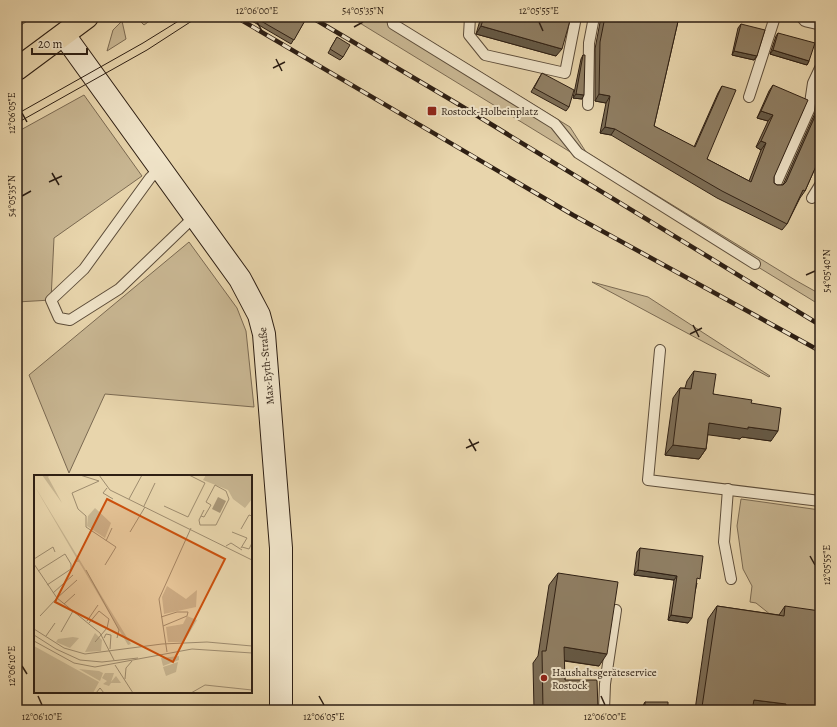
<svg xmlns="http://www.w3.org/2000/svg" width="837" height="727" font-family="Alegreya,serif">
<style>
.green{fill:#c8b692;stroke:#7b6a52}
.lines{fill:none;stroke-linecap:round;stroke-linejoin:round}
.lane-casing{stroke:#5c4c39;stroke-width:12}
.street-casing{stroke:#5c4c39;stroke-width:21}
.secondary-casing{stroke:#2e1f13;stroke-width:24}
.primary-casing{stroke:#2e1f13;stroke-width:24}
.lane{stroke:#f0e4c9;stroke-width:10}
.street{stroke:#f0e4c9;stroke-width:19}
.secondary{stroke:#f0e4c9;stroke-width:22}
.primary{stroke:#e8d5ac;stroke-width:22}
.tram{stroke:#2e1f13;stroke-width:1}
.rail-casing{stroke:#2e1f13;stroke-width:4.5}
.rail{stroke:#f0e4c9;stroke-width:3;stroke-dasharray:9;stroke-linecap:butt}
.wall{fill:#7b6c55;stroke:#2e1f13}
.shaded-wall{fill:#645845;stroke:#2e1f13}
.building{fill:#8f7e63;stroke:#2e1f13}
.ticks{fill:none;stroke:#2e1f13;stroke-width:1.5}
.poi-dot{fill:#8f2418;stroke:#f0e4c9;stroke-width:1.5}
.labels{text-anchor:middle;stroke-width:4;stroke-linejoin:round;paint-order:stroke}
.poi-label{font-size:11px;fill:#2e1f13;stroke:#f0e4c9;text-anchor:start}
.street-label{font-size:11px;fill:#2e1f13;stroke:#f0e4c9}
.inset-road{fill:none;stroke:#9e8c6f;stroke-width:1}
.view{fill:#cc500d;fill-opacity:0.15;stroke:#cc500d;stroke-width:2}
.inset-edge{fill:none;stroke:#2e1f13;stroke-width:2}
.neatline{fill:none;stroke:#2e1f13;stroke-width:1.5}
.ticks-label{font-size:10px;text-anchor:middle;fill:#2e1f13}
</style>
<rect width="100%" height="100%" fill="#e8d5ac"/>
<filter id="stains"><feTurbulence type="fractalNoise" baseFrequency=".005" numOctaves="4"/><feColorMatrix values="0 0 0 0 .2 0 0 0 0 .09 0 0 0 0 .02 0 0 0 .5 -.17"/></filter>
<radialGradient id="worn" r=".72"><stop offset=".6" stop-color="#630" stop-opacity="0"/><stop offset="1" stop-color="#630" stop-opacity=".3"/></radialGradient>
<g class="green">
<path d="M17,17h16l-16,11z"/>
<path d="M136,17h19l-11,8z"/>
<path d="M350,17h41l179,110 16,25 209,128 25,14v11z"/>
<path d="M122,21l4,18 -19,12 6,-21z"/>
<path d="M84,95l58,81 -88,62 -3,62 -34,2v-170z"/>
<path d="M189,242l48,66 9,23 8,76 -149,-13 -36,79 -40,-98z"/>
<path d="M592,282l56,15 122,79 -1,1z"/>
<path d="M741,499l79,11v115l-44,-6 -20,-16 -6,-1 2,-16 -9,-17 -6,-43z"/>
</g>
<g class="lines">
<g class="lane-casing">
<g id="lane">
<path d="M392,17l1,7 162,100 23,29 177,111"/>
<path d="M470,17l-1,18 16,20 80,18 11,-56"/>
<path d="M749,97l26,-80"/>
<path d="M588,105l1,-62 5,-26"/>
<path d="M161,167l-11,11 -66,91 -33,31 8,18 11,2 49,-31 76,-73"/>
<path d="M775,186l34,-76 4,-27 7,-15"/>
<path d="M812,198l8,-13"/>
<path d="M660,350l-12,130 172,21"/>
<path d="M728,489l-4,53 7,37"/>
<path d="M604,710l1,-26 11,-74"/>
</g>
</g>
<g class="street-casing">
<path id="street" d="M807,17l13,3"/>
</g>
<g class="secondary-casing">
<path id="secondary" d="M64,35l176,244 19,36 5,19 17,214v162"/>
</g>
<g class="primary-casing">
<path id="primary" d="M17,69l70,-52"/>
</g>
<use href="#lane" class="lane"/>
<use href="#street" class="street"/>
<use href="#secondary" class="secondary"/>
<use href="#primary" class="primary"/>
<g class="tram">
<path d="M17,114l126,-71 42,-26"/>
<path d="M17,123l130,-73 51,-33"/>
</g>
<g class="rail-casing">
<g id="rail">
<path d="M236,17l337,198 247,136"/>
<path d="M311,17l147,87 362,221"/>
</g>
</g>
<use href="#rail" class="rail"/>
</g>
<g class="wall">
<path d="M245,17h62l-16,27z"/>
<path d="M481,17h90l-15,39 -80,-22z"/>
<path d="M601,17h78l-25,109 40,21 24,-54 4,-7 -15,73 42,22 12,-31 -5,-3 12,-26 -11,-3 12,-27 4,-6 1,92v6l3,2h6l32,-72 5,-18v62l-15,34 -5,7 -13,26 -5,6 -65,-32 -106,-63 -11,-2 6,-30 -11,-2v-52z"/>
<path d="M741,24l16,32 -3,4 -22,-5 6,-27z"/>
<path d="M778,33l31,28 -2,4 -37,-11 6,-18z"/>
<path d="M337,37l6,20 -3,3 -12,-7z"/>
<path d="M583,55l-1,44 -9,-1 8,-39z"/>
<path d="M542,73l27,34 -3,4 -35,-19z"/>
<path d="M820,203v6l-2,-1z"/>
<path d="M694,371l19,23 38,9 20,38 -29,-4 -2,2 -32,-5 -2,15 -7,10 -34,-4 8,-57 7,-10h5l2,-7z"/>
<path d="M640,548l57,35 -9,40 -20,-3 6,-40 -40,-5 3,-23z"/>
<path d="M558,573l41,93 -35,-5 1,19 33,30h-64l-1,-47 5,-7 11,-71z"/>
<path d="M717,606l62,9 6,-9 35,104h-125l13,-91z"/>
<path d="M645,702l23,8h-31l2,-3h3z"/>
</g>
<g class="shaded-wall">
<path d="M481,26l81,23 -6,7 -80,-22z"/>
<path d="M773,50l36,11 -2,4 -37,-11z"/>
<path d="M734,51l23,5 -3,4 -22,-5z"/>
<path d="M576,94l8,1 -2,4 -9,-1z"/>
<path d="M599,94l11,2 -4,7 -11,-2z"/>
<path d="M761,111l12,4 -5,6 -11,-3z"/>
<path d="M605,127l10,2 -4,6 -11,-2z"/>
<path d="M761,141l5,2 -5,7 -5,-3z"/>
<path d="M709,423l39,4 30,4 -7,10 -29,-4 -2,2 -38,-5z"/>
<path d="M673,445l33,4 -7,10 -34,-4z"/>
<path d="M638,570l39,6 -3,4 -40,-5z"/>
<path d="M671,615l21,3 -4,5 -20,-3z"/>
<path d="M564,647l43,7 -8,12 -44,-7z"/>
<path d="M754,700l32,4 -4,6h-35z"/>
<path d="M702,707l19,3h-21z"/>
<path d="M786,708l16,2h-18z"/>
</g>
<g class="building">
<path d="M254,17h53l-13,23z"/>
<path d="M484,17h87l-9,32 -81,-23z"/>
<path d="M605,17h74l-25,109 41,21 27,-61 14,4 -29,69 44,23 15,-39 -5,-2 12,-26 -12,-4 12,-26 35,15 -34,77v6l3,2h6l3,-3 34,-77v52l-15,34 -2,-1 -16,34 -65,-33 -107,-62 -10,-2 5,-31 -11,-2 1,-52z"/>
<path d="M741,24l24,6 -8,26 -23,-5z"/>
<path d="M778,33l37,10 -6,18 -36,-11z"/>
<path d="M337,37l13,8 -7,12 -13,-8z"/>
<path d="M583,55h2l-1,40 -8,-1z"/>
<path d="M542,73l32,17 -5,17 -35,-19z"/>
<path d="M694,371l22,3 -3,20 39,6 -1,3 30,5 -3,23 -30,-4v2l-39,-6 -3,26 -33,-4 7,-57 11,1z"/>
<path d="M640,548l63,8 -3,23 -3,-1 -5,40 -21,-3 6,-39 -39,-6z"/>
<path d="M558,573l60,9 -11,72 -43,-7 1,33h32l1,30h-55l-1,-59h4z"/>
<path d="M717,606l67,10 1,-10 35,5v99h-18l-16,-2v-4l-32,-4 -2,10h-31l-19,-3z"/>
<path d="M645,702h23v8h-29v-3h6z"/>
</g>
<path class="ticks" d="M257,22l5,9M539,22l4,9M354,27l9,-5M276,59l6,12M273,68l12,-6M22,113l5,9M52,173l7,12M49,182l13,-6M22,196l9,-5M806,275l9,-4M693,325l6,12M690,334l12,-6M469,439l7,12M466,448l13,-6M810,556l5,9M22,666l5,8M38,696l4,9M319,696l5,9M601,696l4,9"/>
<g class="poi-dot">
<rect x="427" y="106" width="10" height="10" rx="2"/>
<circle cx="544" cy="678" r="4"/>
</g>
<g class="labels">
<g class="poi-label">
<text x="441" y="115">Rostock-Holbeinplatz</text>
<text x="552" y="676">Haushaltsgeräteservice<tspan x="552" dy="13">Rostock</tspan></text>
</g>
<g class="street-label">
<text transform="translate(266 366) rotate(-96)" y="4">Max-Eyth-Straße</text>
</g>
</g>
<g transform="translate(34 475)">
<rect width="218" height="218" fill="#e8d5ac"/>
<path d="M8,0h8l-2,2 14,26zM172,0h46v24l-7,9 -12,-9 -5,-9 -25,-10zM0,10l97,159 -3,1 -49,-83h-5l3,-3zM61,33l16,15 -6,15 -18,-12 1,-10zM133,111l19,13 11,-9 -1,17 -32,7 -2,-17zM153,141l10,4 -13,22h-16l-2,-15 17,-3zM61,158l7,7 -1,11 -16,1zM39,162l6,1 -9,10 -14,-6 2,-3zM0,171l65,36 -6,11h-59zM145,181v4l-16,6 -2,-8zM144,187l-2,10 -10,4 -3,-9zM45,194l20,2 4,2 -3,8zM71,198h9l-3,9 5,-6 5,7h-10l-2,3 -6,-2 4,-3 -5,-3z" fill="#c8b692"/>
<path d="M184,22l8,4 -6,12 -8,-4z" fill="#a99778"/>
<path class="inset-road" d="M46,0l19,6M65,0l11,15 142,70M65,6l-27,12 6,16 8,7v11l30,20 -11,18M73,13l-4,5 10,6M95,24l13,-24M110,31l11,-23M130,31l24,11 17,-34 -16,-8M167,41l3,1 7,-12 -5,-3 9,-17 11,6 3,8 -13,26h-16l-1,-5 5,-10M207,54l8,-14 3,1M96,57l15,-25M198,57l15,6 -6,10M72,66l6,-13M192,71l5,-3 11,7M208,72l7,2 3,-6M0,84l19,-12 2,5M0,89l23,34 43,35 14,27M52,95l33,60 -2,8M4,96l27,-17 6,10v5l-24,16M19,118l20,-18M23,123l20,-18M30,129l11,-10M6,141l17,-18M127,142l16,-5h11l-1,4 -24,10M53,146l11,-16M55,148l10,-12 10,8 -2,9 -12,14M0,154l30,19 21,6 77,-10 45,-2 45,4M27,157l12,-21M0,160l22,14 24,11 22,2 36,-4M12,161l9,-13M70,163l2,-4 5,1 -1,14M0,166l40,22 21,4 97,-18 60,4M133,177l-8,-53 32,-71M81,190l18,28M91,204l1,-11 6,-7M62,218l4,-5 4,5M157,218l14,-8 47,5"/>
<path class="view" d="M73,24l118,60 -52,103 -118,-60z"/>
<rect width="218" height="218" class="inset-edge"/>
</g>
<rect width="837" height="727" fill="none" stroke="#e8d5ac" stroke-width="44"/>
<path d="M32 48v6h55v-6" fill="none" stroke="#2e1f13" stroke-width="2"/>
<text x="38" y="48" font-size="12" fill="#2e1f13" stroke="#f0e4c9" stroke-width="3" paint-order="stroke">20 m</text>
<rect x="22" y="22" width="793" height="683" class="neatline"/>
<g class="ticks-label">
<text x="257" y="14">12°06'00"E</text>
<text x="363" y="14">54°05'35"N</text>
<text x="539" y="14">12°05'55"E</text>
<text transform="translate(11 113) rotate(-90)" y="4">12°06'05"E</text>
<text transform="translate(11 196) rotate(-90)" y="4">54°05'35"N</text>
<text transform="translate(826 271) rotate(-90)" y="4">54°05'40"N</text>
<text transform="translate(826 565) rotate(-90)" y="4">12°05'55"E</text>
<text transform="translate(11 666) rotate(-90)" y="4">12°06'10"E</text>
<text x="42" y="720">12°06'10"E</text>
<text x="324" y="720">12°06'05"E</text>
<text x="605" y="720">12°06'00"E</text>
</g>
<rect width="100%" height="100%" filter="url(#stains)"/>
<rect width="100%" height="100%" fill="url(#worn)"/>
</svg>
